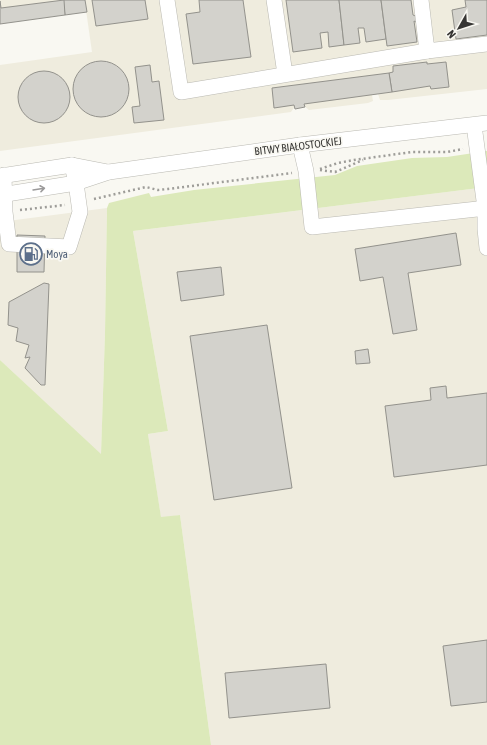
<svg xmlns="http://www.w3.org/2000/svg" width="487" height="745" font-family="'Asap Condensed',sans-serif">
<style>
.built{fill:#efecde}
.green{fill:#dce9ba}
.building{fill:#d3d2cc;stroke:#93928c}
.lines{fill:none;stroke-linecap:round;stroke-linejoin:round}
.minor-casing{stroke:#bab9b2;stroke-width:16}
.path{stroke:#9e9d99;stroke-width:2.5;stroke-dasharray:2 3;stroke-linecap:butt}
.minor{stroke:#fff;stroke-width:15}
.oneway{stroke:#9b9a9a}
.labels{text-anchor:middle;stroke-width:3.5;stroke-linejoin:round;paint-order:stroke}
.street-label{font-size:11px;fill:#373634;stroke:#f9f8f2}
.service-label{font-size:11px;fill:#4e5e75;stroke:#f9f8f2;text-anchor:start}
</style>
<rect width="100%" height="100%" fill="#f9f8f2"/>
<g class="built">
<path d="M0,0h487v89l-99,11h-8l-2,-6 -6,1 1,6 -5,2 -59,7 -6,-5 -8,1 -4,6 -291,39v-86l92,-13 -6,-42 -86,12z"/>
<path d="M487,187v558h-276l-31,-230 -19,3 -13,-84 20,-3 -35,-200z"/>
<path d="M107,208l-2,125 -4,122 -101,-95v-138z"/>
</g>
<path class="green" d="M487,151v36l-354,44 35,200 -20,3 13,83 19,-2 31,230h-211v-385l101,94 4,-121 2,-125 2,-5 40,-10 2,4 43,-7 141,-15 22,-9 55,-8 35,-1z"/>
<g class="building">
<path d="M63,0h22l2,12 -22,3z"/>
<path d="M64,0l1,15 -65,9v-23l1,7z"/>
<path d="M92,0h53l3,19 -52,7z"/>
<path d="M199,0h44l8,57 -58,7 -7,-50 14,-2z"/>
<path d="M286,0h53l5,45 -15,2 -1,-15 -8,1 2,15 -29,4z"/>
<path d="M339,0h42l5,39 -20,3 -2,-14h-6l2,15 -16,2z"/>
<path d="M381,0h30l2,15 5,2 -2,5 -2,-1 3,21 -30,4z"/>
<path d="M465,0h22v35l-31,4 -4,-29 14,-3z"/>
<circle cx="101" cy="89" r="28"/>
<path d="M427,62v2l19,-2 3,25 -18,2 -1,-3 -38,6 -3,-19 4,-1v-6z"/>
<path d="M150,65l2,17 7,-1 5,39 -30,3 -2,-16 8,-1 -5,-39z"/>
<circle cx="44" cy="97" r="26"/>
<path d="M389,73l3,19 -88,12 1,3 -10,2 -1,-4 -20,3 -2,-20z"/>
<path d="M456,233l5,32 -53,8 9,57 -24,4 -10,-57 -23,4 -5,-32z"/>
<path d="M17,235l28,1 -1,36h-27z"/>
<path d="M221,267l3,28 -43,6 -4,-29z"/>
<path d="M44,283l5,1 -4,101h-4l-16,-17 5,-11 -5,1 4,-13 -13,-4 2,-13 -10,-3 1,-23z"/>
<path d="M267,325l25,163 -78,12 -24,-164z"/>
<path d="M368,349l2,14 -14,1 -1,-13z"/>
<path d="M446,386l1,12 40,-5v72l-93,12 -9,-71 46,-6 -1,-12z"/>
<path d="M487,640v62l-36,4 -8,-60z"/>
<path d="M326,664l4,44 -101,10 -4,-45z"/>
</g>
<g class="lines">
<g class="minor-casing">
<g id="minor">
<path d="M167,0l14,92 246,-41"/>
<path d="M274,0l11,74"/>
<path d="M421,0l6,51 60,-7"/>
<path d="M474,125l11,83v21l2,19"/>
<path d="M300,145l6,26 6,56 175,-19"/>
<path d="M4,175l1,37 4,32 60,3 11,-35 -4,-29 -4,-18"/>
<path d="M0,176l72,-11 36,7"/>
<path d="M0,195l76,-12 33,-11 191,-27 187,-22"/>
</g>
</g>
<g class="path">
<path d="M320,169l18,-6 16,-3 58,-8h35l16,-3"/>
<path d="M320,170l15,2 28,-12"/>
<path d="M94,199l52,-12 12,3 10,-1 124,-16"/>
<path d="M20,210l45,-5"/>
</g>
<use href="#minor" class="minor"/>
</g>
<defs><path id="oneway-shaft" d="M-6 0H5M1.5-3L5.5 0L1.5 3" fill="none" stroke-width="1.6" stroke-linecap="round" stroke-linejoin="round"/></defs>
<use class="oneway" href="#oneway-shaft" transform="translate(39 189) rotate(-9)"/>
<defs>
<g id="fuel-ring" transform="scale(1.15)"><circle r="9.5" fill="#f9f8f2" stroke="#5c6f8a" stroke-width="1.5"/><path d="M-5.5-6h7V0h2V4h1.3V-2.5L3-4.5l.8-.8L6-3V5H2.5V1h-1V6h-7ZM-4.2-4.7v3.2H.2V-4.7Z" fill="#5c6f8a"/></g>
</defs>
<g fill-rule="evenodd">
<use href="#fuel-ring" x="31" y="254"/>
</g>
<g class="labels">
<g class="street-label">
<text transform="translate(298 146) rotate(-7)" y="4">BITWY BIAŁOSTOCKIEJ</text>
</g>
<g class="service-label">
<text x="46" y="258">Moya</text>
</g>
</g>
<g transform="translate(459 28) rotate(231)" stroke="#f9f8f2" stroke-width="3" paint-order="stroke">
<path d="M0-3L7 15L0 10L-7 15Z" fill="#373634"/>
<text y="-6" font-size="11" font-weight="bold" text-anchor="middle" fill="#373634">N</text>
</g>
</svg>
